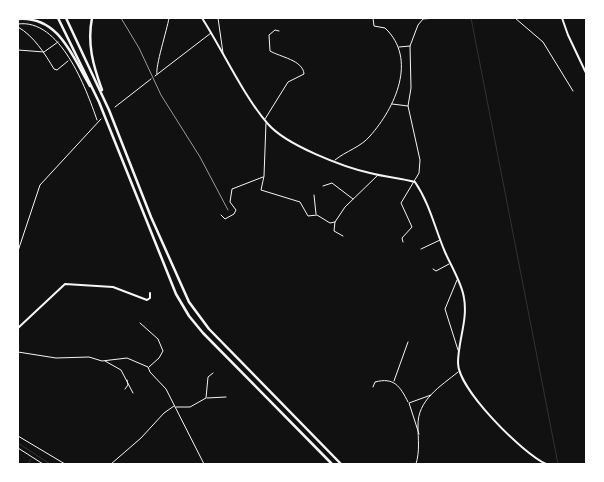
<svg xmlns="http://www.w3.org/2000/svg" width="604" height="482" font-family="'Fira Sans',sans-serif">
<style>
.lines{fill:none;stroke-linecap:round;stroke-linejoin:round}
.stream{stroke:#333;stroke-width:1}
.minor{stroke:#f5f5f5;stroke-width:1}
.tertiary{stroke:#f5f5f5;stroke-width:2}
.secondary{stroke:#f5f5f5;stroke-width:2}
.trunk{stroke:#f5f5f5;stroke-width:2.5}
.rail{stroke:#9a9a9a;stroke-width:1}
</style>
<rect width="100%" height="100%" fill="#111"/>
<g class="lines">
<g class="stream">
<path d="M471,18l87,446"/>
<path d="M18,443l32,21"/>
<path d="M28,464l3,-5"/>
</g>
<g class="minor">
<path d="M218,18l5,35"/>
<path d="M515,18l28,24 30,49"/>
<path d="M18,24c42,-6 68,64 79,96"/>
<path d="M18,27c16,9 27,27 36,42l3,1 11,-9"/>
<path d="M399,47l11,-1"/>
<path d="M18,50l26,2 14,-10"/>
<path d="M157,74c-2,-7 10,-44 12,-56"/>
<path d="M155,76l56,-43"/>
<path d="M392,104l16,2"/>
<path d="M115,107l36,-28"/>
<path d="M265,119l23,-37 16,-8c-1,-14 -24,-17 -34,-23l-1,-16 6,-5 4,1"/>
<path d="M266,123l-2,53 -3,14 39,12 8,14 9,-1 13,8 5,-1 10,-15 33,-32"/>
<path d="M335,160c11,-9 26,-13 35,-24 25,-28 48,-77 15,-108l-11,-2 -1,-8"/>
<path d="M323,186l9,-3 21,16"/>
<path d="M314,195l2,19"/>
<path d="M221,215l4,4 9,-5 2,-4 -6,-8 2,-13 31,-12"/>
<path d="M335,222l-1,9 9,5"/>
<path d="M403,242l-1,-4 10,-11 -11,-24 18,-30 1,-13 -12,-54 3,-18 -1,-42 8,-21 5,-6 13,-1"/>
<path d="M421,249l19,-9"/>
<path d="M18,251l22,-66 61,-66"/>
<path d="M433,269l3,2 13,-7"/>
<path d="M457,280l-12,29 13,41"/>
<path d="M140,323l18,16 5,12 -4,7 -10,9"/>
<path d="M18,352l38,6 33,-1 13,4 25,-3 21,9 2,5 16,17 38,75"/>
<path d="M105,361l16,9 12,23"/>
<path d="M394,381l14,-39"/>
<path d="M373,387l2,-5c19,-5 25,4 33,20"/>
<path d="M125,389l3,-4 -1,-5"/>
<path d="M207,398l19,-1"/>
<path d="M176,407h14l16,-9 2,-21 5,-4"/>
<path d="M419,434l-10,-31 22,-8"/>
<path d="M18,436l47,28"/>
<path d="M18,448l25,16"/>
<path d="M111,464l30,-26 23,-25 10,-7"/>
<path d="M416,464c4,-13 2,-25 2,-38 -1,-26 23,-40 40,-54"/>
</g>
<g class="tertiary">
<path d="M202,18c20,31 42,79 66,106 18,21 75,43 102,49 15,4 30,5 45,9 15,22 20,47 30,70 6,14 17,31 19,46 4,22 -6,43 -6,65 0,26 64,90 88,101"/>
<path d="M18,328l47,-44 48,3 34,13 3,-2v-5"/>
</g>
<path class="secondary" d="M562,18l6,17 18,38"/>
<g class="trunk">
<path d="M58,18l41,84 77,192 13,22 14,17 129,131"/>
<path d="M66,18l43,92 42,107 38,85 20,27 132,135"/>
<path d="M92,18c-5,26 1,47 10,72"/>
<path d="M18,19c41,-3 54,37 72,67"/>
</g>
<path class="rail" d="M121,18l18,30 22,47 39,62 28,53"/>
</g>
<rect width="604" height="482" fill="none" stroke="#ffffff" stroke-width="38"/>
</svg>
